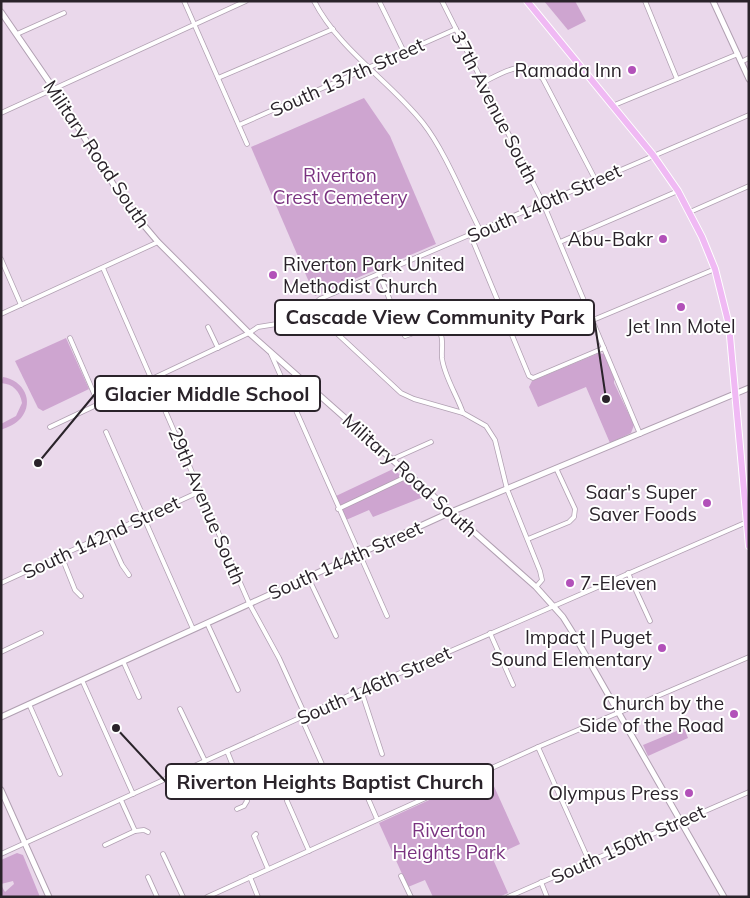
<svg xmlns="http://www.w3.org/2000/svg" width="750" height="898" font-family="Mulish,sans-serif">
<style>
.green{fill:#cea5d0}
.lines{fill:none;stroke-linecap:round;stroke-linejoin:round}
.minor-casing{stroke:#b1a0b2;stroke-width:5.5}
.tertiary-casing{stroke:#b1a0b2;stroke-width:7}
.primary-casing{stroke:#fff;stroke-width:8}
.minor{stroke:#fff;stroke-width:4}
.tertiary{stroke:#fff;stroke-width:5}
.primary{stroke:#f0b9f4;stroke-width:6}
.poi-dot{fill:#b251b9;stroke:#fff;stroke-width:2}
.labels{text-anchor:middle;stroke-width:4;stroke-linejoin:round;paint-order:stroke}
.poi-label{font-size:19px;fill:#2a232a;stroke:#fff;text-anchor:end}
.street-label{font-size:19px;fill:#2a232a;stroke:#fff}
.park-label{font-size:19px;fill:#7a3380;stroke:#fff}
.leader{fill:none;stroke:#2a232a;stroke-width:2}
.callout-dot{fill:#2a232a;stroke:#fff;stroke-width:2}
.callout{fill:#fff;stroke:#2a232a;stroke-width:2}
.callout-label{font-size:20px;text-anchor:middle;font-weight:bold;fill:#2a232a}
</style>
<rect width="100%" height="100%" fill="#ead8eb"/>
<g class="green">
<path d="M544,1h31l11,20 -18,9z"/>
<path d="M364,98l26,38 46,108 -121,52 -64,-149z"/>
<path d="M66,338l23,51 -46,22 -5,-3 -23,-47z"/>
<path d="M599,353l5,1 10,24v5l20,42 -3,8 -21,10 -24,-56 -48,20 -9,-20 3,-6z"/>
<path d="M3,377c20,3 32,24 18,41 -5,6 -13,9 -20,12v-6l15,-8 6,-13c-2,-12 -9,-19 -21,-20z"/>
<path d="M393,469l33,27 -53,21 -4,-7 -23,10 -10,-24z"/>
<path d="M684,728l4,10 -40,18 -5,-11z"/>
<path d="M488,773l32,71 -28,13 16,36 -9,4h-66l-8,-17 -17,7 -29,-64z"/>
<path d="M17,853l6,2 17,42h-39v-12l4,7 9,-8 -1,-3 -12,3v-24z"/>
</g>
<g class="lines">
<g class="minor-casing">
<g id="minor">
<path d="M184,1l63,143"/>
<path d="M314,1c26,50 75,79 109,122 22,28 40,74 57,107"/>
<path d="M379,1l25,51"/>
<path d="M442,1l101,202 97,231"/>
<path d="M645,1l32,78"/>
<path d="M17,34l47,-21"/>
<path d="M741,62l8,-4"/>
<path d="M218,78l115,-49"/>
<path d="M482,83c22,-11 42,-26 61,-4l52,100"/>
<path d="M612,106l126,-52"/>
<path d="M1,113l245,-112"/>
<path d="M239,125l217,-96"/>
<path d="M690,212l59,-26"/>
<path d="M470,234l59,142 4,2 71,-30"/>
<path d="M560,242l118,-51"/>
<path d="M1,259l20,46"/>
<path d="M103,268l146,335 30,55 26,57"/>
<path d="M379,274l26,62 28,-10c13,7 8,20 9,32 2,18 15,37 21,55"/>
<path d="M310,308l10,-9 429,-184"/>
<circle cx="310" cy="314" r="5"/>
<path d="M315,313l86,80 13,6 49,14 23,13 9,14 12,49 33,82 2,9 -6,7"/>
<path d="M1,314l157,-72"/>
<path d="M593,320l122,-51"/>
<path d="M208,327l10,21"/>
<path d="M70,338l29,67"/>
<path d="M271,354l116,262"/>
<path d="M50,427l199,-94 9,-6 50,-8"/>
<path d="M106,432l87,197"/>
<path d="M393,459l38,-17"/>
<path d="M338,509l72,-34"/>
<path d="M108,534l14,31 7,10"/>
<path d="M528,539l41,-17 5,-5 1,-8 -19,-41"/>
<path d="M61,555l14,35 6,6"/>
<path d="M628,573l22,48"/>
<path d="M308,577l28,59"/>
<path d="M1,583l200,-92"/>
<path d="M207,623l31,67"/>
<path d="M490,633l23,52"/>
<path d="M1,652l40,-19"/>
<path d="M123,661l16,36"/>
<path d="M82,680l51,114"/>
<path d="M361,690l21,64"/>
<path d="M29,704l31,70"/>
<path d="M180,709l25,52"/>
<path d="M301,717l24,54"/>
<path d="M538,747l51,114"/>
<path d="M227,751l20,50 -3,5 -7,3"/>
<path d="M364,789l13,30"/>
<path d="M121,800l14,31 9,-1 4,2"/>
<path d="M287,801l22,50"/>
<path d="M256,834l-2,2 14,33"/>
<path d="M105,845l30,-14"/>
<path d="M1,854l360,-164 386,-168"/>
<path d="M163,854l20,43"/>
<path d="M401,876l10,21"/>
<path d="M148,877l9,20"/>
<path d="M250,877l8,20"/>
<path d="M541,882l6,15"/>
<path d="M207,897l331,-150 211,-90"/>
<path d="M508,897l241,-105"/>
</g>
</g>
<g class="tertiary-casing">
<g id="tertiary">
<path d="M713,1l36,78"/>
<path d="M1,12l53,77 71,114 33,39 91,91 287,254 27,30 10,16 151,264"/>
<path d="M1,717l450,-205 298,-124"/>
<path d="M1,790l48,107"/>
</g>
</g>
<g class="primary-casing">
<path id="primary" d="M527,1l126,154 25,36 24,46 13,32 14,56 20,221"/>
</g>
<use href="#minor" class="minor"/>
<use href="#tertiary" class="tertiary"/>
<use href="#primary" class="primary"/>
</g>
<g class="poi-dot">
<circle cx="632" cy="70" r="5"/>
<circle cx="663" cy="239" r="5"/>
<circle cx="273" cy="275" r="5"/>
<circle cx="681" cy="307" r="5"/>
<circle cx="707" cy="503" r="5"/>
<circle cx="570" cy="583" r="5"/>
<circle cx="662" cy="648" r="5"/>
<circle cx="734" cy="714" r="5"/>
<circle cx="689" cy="793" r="5"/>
</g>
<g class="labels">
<g class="poi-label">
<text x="622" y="77">Ramada Inn</text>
<text x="653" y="246">Abu-Bakr</text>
<text x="283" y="271" text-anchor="start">Riverton Park United<tspan x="283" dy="22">Methodist Church</tspan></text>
<text x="681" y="333" text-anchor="middle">Jet Inn Motel</text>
<text x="697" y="499">Saar's Super<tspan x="697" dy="22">Saver Foods</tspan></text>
<text x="580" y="590" text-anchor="start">7-Eleven</text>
<text x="652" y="644">Impact | Puget<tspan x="652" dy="22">Sound Elementary</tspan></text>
<text x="724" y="710">Church by the<tspan x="724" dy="22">Side of the Road</tspan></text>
<text x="679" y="800">Olympus Press</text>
</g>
<g class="street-label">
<text transform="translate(347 77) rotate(-24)" y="7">South 137th Street</text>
<text transform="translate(495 107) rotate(63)" y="7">37th Avenue South</text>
<text transform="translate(97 154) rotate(56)" y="7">Military Road South</text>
<text transform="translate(544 203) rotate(-24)" y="7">South 140th Street</text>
<text transform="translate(410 475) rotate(42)" y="7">Military Road South</text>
<text transform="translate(207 506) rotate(67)" y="7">29th Avenue South</text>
<text transform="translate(101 537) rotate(-25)" y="7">South 142nd Street</text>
<text transform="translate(345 560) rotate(-24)" y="7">South 144th Street</text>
<text transform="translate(374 685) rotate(-24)" y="7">South 146th Street</text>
<text transform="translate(628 844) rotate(-24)" y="7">South 150th Street</text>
</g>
<g class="park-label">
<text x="340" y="182">Riverton<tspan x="340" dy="22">Crest Cemetery</tspan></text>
<text x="449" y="837">Riverton<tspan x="449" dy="22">Heights Park</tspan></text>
</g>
</g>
<path class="leader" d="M606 399L594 317M38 463L95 394M116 728L166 782"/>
<g class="callout-dot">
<circle cx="606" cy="399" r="5"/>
<circle cx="38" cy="463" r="5"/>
<circle cx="116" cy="728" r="5"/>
</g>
<g class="callout">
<rect x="275" y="300" width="319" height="35" rx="5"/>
<rect x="95" y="376" width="225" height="35" rx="5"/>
<rect x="166" y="764" width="327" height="35" rx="5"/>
</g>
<g class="callout-label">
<text x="435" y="324">Cascade View Community Park</text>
<text x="207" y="401">Glacier Middle School</text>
<text x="330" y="789">Riverton Heights Baptist Church</text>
</g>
<rect width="750" height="898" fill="none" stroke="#2a232a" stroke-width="5"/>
</svg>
